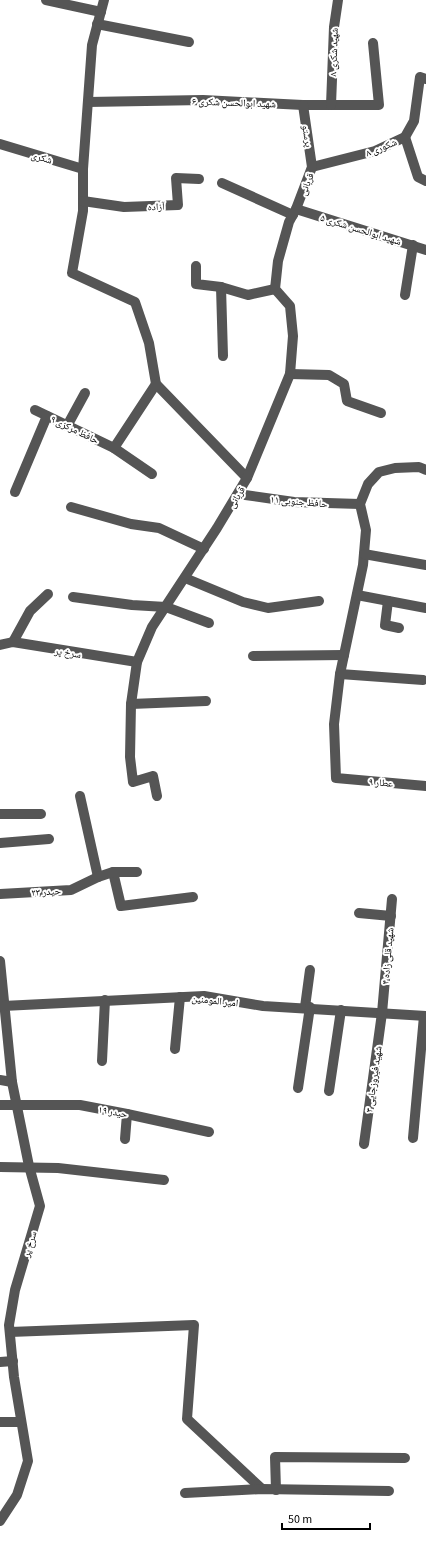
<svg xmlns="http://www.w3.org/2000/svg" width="426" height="1547" font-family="'Source Sans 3','Noto Naskh Arabic',sans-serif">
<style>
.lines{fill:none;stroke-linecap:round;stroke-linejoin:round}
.minor{stroke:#555;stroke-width:10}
.labels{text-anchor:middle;stroke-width:4;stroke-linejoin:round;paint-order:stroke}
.street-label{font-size:10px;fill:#000;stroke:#fff}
</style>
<rect width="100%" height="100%" fill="#fff"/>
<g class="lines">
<g class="minor">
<path d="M46,0l55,12"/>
<path d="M104,0l-12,45 -9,124v42l-11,62 63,29 14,41 7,41 91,94"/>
<path d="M97,24l92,18"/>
<path d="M88,102l115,-2 100,5h76l-6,-62"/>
<path d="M331,105l3,-78 4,-27"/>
<path d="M405,137l13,40 8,4"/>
<path d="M0,144l83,25"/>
<path d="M312,167l63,-16 30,-14 9,-16 6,-44 6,2"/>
<path d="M222,183l71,32"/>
<path d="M83,201l41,6 54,-2 -2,-27 23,1"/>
<path d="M296,209l130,41"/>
<path d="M196,266v18l25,3 27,8 27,-6"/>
<path d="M221,287l2,69"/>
<path d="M405,295l8,-50"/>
<path d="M290,374l39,1 15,9 3,17 34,12"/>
<path d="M35,410l79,38 38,26"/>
<path d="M67,426l18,-33"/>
<path d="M114,448l42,-64"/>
<path d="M426,470l-7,-3 -24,1 -16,4 -11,12 -8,20 6,26 -3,35 -23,109 -6,50 2,54 90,8"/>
<path d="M15,492l32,-76"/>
<path d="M238,494l56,8 66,2"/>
<path d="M71,507l60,17 28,4 45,21"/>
<path d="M364,554l62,11"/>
<path d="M185,578l58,24 25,6 51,-7"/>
<path d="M357,595l69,13"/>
<path d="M73,597l59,8 34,2 43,16"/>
<path d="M388,601l-3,24 14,3"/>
<path d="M13,642l17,-31 18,-17"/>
<path d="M0,645l13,-3 124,20"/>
<path d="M253,656l91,-1"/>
<path d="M340,674l83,6"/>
<path d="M131,704l75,-3"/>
<path d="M80,796l18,81"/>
<path d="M157,796l-4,-20 -20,6 -3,-25 1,-53 6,-42 15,-35 65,-99 30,-50 43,-104 3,-38 -3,-30 -15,-17 3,-28 11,-39 7,-13 16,-42 -9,-62"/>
<path d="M0,814h41"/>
<path d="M0,843l49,-4"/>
<path d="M113,872l8,34 72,-9"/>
<path d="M0,894l71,-4 27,-13 15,-5h24"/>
<path d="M359,913l32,3"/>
<path d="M0,961l12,121 17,84 11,40 -25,84 -6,35 5,52 14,84 -11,34 -17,26"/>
<path d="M3,1006l201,-10 59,10 163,10"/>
<path d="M305,1007l5,-37"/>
<path d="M175,1049l5,-52"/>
<path d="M102,1061l3,-61"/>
<path d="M0,1080l12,2"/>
<path d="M298,1088l12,-81"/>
<path d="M329,1091l12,-81"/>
<path d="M0,1105h80l47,9 82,18"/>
<path d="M413,1138l11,-122"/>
<path d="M125,1139l2,-25"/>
<path d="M364,1144l18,-131 10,-114"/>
<path d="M0,1167l58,1 106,12"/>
<path d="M10,1332l184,-7 -7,94 75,70"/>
<path d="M0,1362l13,-1"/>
<path d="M0,1422h21"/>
<path d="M276,1490l-1,-33 130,1"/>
<path d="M185,1493l77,-4 127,2"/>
</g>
</g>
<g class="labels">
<g class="street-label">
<text transform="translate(333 52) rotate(-88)" y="4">شهید شکری ۸</text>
<text transform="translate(234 102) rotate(2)" y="4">شهید ابوالحسن شکری ۶</text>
<text transform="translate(308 136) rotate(81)" y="4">پرستو</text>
<text transform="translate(381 147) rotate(-22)" y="4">شکوری ۸</text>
<text transform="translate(42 157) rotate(16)" y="4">شکری</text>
<text transform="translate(306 184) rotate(-69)" y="4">قربانی</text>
<text transform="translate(156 206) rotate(-2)" y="4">آزاده</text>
<text transform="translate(361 229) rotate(17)" y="4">شهید ابوالحسن شکری ۵</text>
<text transform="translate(75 429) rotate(26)" y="4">حافظ مرکزی ۹</text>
<text transform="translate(236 497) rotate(-59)" y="4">قربانی</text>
<text transform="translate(299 501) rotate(5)" y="4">حافظ جنوبی ۱۱</text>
<text transform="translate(68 652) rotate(9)" y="4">سرخ پر</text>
<text transform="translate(381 782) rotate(5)" y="4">عطار ۹</text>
<text transform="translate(46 891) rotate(-4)" y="4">حیدر ۲۳</text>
<text transform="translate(387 956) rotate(-85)" y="4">شهید قلی زاده ۴</text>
<text transform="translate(215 1000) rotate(6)" y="4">امیر المومنین</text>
<text transform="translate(373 1079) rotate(-82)" y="4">شهید فیروزجایی ۳</text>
<text transform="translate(113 1111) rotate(10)" y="4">حیدر ۱۹</text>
<text transform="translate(29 1244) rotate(-73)" y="4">سرخ پر</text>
</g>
</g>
<path d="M282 1523v6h88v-6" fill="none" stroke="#000000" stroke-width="2"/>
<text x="288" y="1523" font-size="12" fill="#000000" stroke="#ffffff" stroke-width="3" paint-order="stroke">50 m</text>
</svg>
